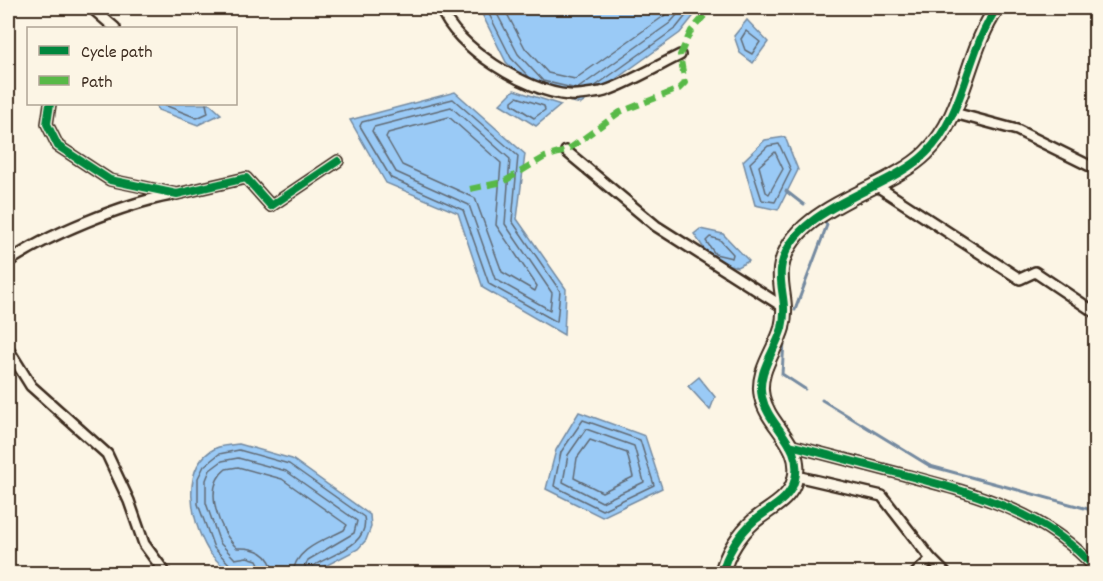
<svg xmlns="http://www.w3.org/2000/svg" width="1103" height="581" font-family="Dekko,sans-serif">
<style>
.water{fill:#9acaf6;stroke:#748aa0;stroke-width:1.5}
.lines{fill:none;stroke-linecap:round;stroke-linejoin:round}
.shore{stroke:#616a74;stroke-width:1.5}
.stream{stroke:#748aa0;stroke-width:3}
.street-casing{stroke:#3b2a1e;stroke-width:14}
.secondary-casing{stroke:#3b2a1e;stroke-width:18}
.street{stroke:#fcf5e5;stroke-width:9}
.secondary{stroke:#fcf5e5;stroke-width:14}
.quiet{stroke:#58b947;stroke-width:6;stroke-dasharray:12 6;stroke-linecap:butt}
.cycleway-casing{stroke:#fcf5e5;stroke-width:11}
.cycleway{stroke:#00873e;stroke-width:8}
</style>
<rect width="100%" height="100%" fill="#fcf5e5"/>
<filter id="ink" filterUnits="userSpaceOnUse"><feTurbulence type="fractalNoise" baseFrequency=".0167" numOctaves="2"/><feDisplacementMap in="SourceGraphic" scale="12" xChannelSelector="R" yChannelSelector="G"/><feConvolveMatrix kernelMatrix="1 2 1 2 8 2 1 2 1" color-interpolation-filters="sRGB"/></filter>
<g filter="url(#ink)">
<g class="water">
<path d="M479,8h221l-20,25 -99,71 -44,-10 -31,-32z"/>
<path d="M747,20l21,22 -15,21 -13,-10 -6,-17z"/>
<path d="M514,90l47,15 -25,21 -36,-22z"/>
<path d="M455,92l70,62 -8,65 49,70 -2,46 -81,-47 -25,-75 -72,-30 -36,-63z"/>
<path d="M156,104h54l11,10 -23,11 -40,-15z"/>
<path d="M785,137l13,33 -20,40 -23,-5 -12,-44 22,-21z"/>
<path d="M700,229l23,5 26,27 -12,6 -25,-7 -18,-26z"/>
<path d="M699,377l16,20 -5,13 -22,-24z"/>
<path d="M579,412l66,24 17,52 -60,29 -56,-28 10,-39z"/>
<path d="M239,444l53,15 78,56 1,12 -5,13 -8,9 -46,24h-51l-15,-3 -15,3c-8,-7 -18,-14 -23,-23 -17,-28 -29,-84 8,-102 6,-3 16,-3 23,-4z"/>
</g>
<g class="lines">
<g class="shore">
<path d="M486,8l25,50 18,19"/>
<path d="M494,8l24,46 25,27 34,8 93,-66 13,-15"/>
<path d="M504,8l21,40 23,25 27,6 89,-63 7,-8"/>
<path d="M746,31l14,11 -8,12 -7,-4 -4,-11z"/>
<path d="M594,87l82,-59 16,-20"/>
<path d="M517,97l27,9 1,4 -11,8 -22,-14v-3z"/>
<path d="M453,99l65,57 -6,65 48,70 -3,31 -68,-38 -26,-74 -72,-32 -31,-52 2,-4z"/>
<path d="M162,104l35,14 11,-5 -2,-9"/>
<path d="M451,107l59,52 -5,65 47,69 -2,17 -55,-31 -26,-74 -73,-33 -24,-41 2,-4z"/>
<path d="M449,117l52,46 -5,62 41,61 -2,5 -33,-19 -27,-74 -73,-33 -16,-28 2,-4z"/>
<path d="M779,144l12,26 -16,32 -13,-2 -12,-37 18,-17z"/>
<path d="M775,152l8,17 -14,25 -3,-2 -7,-26z"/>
<path d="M710,237l10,3 13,14 -1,4 -17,-4 -9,-13z"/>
<path d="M583,420l57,20 14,45 -52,25 -48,-24 7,-34z"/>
<path d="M586,429l48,17 10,36 -42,20 -39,-20 5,-27z"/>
<path d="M590,440l37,13 6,24 -31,15 -28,-14 3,-20z"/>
<path d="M256,574l-1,-6 -5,-3 -16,4 -20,-21 -16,-44v-26l6,-12 15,-12 20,-4 50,14 75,53c6,28 -32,37 -51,49l-3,8"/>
<path d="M264,574l-7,-14 -10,-3 -12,2 -15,-16 -14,-40v-23l4,-10 12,-9 16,-3 48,13 71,50 -3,12 -46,27 -6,14"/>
<path d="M273,574c-1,-21 -18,-27 -36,-26 -18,-17 -35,-61 -11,-79l12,-2 44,12 65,46 -3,5c-19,10 -50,19 -51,44"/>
</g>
<g class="stream">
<path d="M786,191l18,14"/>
<path d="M795,310l32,-85 -3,-4"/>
<path d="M789,330l-5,11 -2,33 23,15"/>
<path d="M822,400l108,66 158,43 8,11"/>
</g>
<g class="street-casing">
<g id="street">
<path d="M92,8l23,20"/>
<path d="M441,8c14,39 86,84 128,87 10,1 23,-2 32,-3 19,-4 60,-28 79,-37"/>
<path d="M50,104l-3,20 11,22 52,34 67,14 69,-16 25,28 67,-45"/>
<path d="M954,113l63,17 79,39"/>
<path d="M566,151l90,75 129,82"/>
<path d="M877,186l143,93 15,-7 61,41"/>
<path d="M8,262c39,-27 115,-58 163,-67"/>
<path d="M8,349l23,37 76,68 22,47 15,43 22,30"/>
<path d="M790,445c38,10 77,20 115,30 71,19 141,37 191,94"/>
<path d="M796,476l86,20 49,63 15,15"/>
<path d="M915,574l16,-15"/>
</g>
</g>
<g class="secondary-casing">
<path id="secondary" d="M722,574c4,-20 18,-41 33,-54 16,-13 35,-20 40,-41 9,-34 -27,-53 -33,-82 -6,-25 14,-47 20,-69 6,-25 -3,-38 -1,-59 8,-62 106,-77 145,-116 40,-39 40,-101 71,-145"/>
</g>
<use href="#street" class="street"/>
<use href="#secondary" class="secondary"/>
<path class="quiet" d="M470,189l33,-7 42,-25 21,-6 54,-39 59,-23 6,-6 -5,-28 11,-24 20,-23"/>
<g class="cycleway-casing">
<g id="cycleway">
<path d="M50,104l-3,20 11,22 52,34 67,14 69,-16 25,28 67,-45"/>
<path d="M790,445c38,10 77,20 115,30 71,19 141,37 191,94"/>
<path d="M722,574c4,-20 18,-41 33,-54 16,-13 35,-20 40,-41 9,-34 -27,-53 -33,-82 -6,-25 14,-47 20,-69 6,-25 -3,-38 -1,-59 8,-62 106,-77 145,-116 40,-39 40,-101 71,-145"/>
</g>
</g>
<use href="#cycleway" class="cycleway"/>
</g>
</g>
<rect width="1103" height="581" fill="none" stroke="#fcf5e5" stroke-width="30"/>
<rect x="15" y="15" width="1073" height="551" fill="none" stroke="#3b2a1e" stroke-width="2" filter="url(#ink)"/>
<rect x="27" y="27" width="210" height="78" fill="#fcf5e5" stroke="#afa495" stroke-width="1.5"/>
<rect x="39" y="46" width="30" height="9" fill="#00873e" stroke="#afa495" stroke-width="1.5"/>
<text x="81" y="57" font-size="18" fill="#3b2a1e">Cycle path</text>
<rect x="39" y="76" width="30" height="9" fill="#58b947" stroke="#afa495" stroke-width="1.5"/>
<text x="81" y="87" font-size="18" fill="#3b2a1e">Path</text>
</svg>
